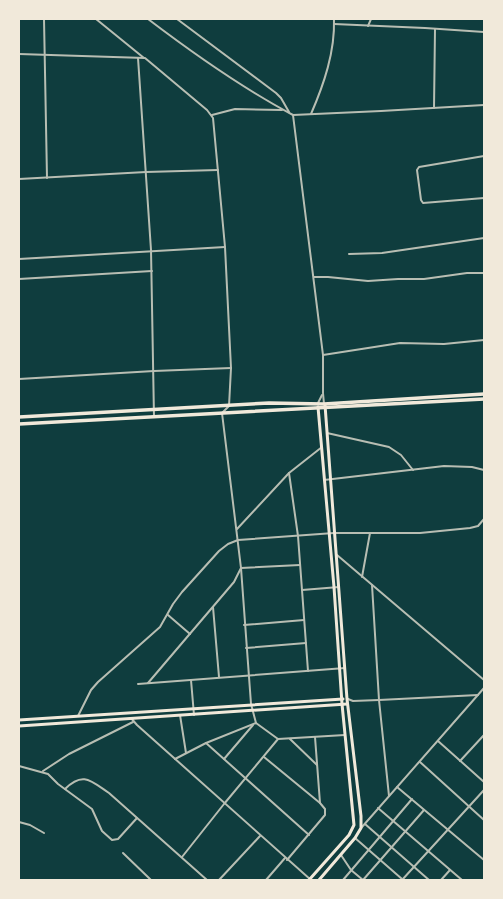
<svg xmlns="http://www.w3.org/2000/svg" width="503" height="899" font-family="'Roboto Condensed',sans-serif">
<style>
.lines{fill:none;stroke-linecap:round;stroke-linejoin:round}
.minor{stroke:#b8beb3;stroke-width:2}
.secondary{stroke:#f1e9da;stroke-width:3}
.trunk{stroke:#f1e9da;stroke-width:3.5}
</style>
<rect width="100%" height="100%" fill="#0f3d3e"/>
<g class="lines">
<g class="minor">
<path d="M44,19l3,159"/>
<path d="M96,19l48,39"/>
<path d="M148,19c46,35 94,69 145,96"/>
<path d="M177,19l99,74 5,5 8,14"/>
<path d="M334,24l91,4 59,4"/>
<path d="M368,26l3,-7"/>
<path d="M19,54l126,4 62,52 6,8 12,129 6,121 -2,38 -7,7 19,155 10,136 5,19 22,16 -54,65 -42,53"/>
<path d="M138,58l13,192 3,167"/>
<path d="M434,108l1,-79"/>
<path d="M311,114c13,-30 24,-62 23,-95"/>
<path d="M212,115l23,-6 47,1"/>
<path d="M484,156l-65,11 -2,3 4,30 2,3 61,-5"/>
<path d="M19,179l127,-7 72,-2"/>
<path d="M349,254l33,-1 102,-15"/>
<path d="M19,259l206,-12"/>
<path d="M314,277h14l40,4 30,-2h26l43,-6h17"/>
<path d="M19,279l133,-8"/>
<path d="M323,355l77,-12 44,1 40,-4"/>
<path d="M19,379l135,-8 77,-3"/>
<path d="M318,403l4,-8"/>
<path d="M324,404l-1,-11v-38l-30,-240 88,-4 103,-6"/>
<path d="M327,433l62,14 12,8 12,15"/>
<path d="M289,473l9,63 10,135"/>
<path d="M324,480l120,-14 28,1 12,3"/>
<path d="M237,529l52,-56 33,-26"/>
<path d="M337,555l147,125"/>
<path d="M362,577l8,-44"/>
<path d="M372,585l7,115 10,96"/>
<path d="M302,590l37,-3"/>
<path d="M213,607l6,70"/>
<path d="M168,615l22,19"/>
<path d="M244,625l60,-5"/>
<path d="M246,648l60,-5"/>
<path d="M191,680l3,35"/>
<path d="M148,683l86,-101 7,-14 59,-3"/>
<path d="M138,684l207,-16"/>
<path d="M348,699l5,2 26,-1 99,-5"/>
<path d="M180,715l6,38"/>
<path d="M78,716l13,-26 7,-8 62,-55 13,-23 9,-12 37,-41 9,-7 10,-4 96,-7h86l50,-5 8,-2 6,-7"/>
<path d="M131,718l6,7 174,155"/>
<path d="M315,737l5,66"/>
<path d="M278,739l67,-4"/>
<path d="M290,739l27,26"/>
<path d="M438,741l46,41"/>
<path d="M206,743l103,92"/>
<path d="M264,757l56,46 5,6v6l-38,45"/>
<path d="M175,759l31,-16 50,-20"/>
<path d="M224,759l29,-34"/>
<path d="M460,761l24,-26"/>
<path d="M420,762l64,58"/>
<path d="M19,766l29,8 10,10 34,25 10,22 10,9 6,-1 19,-21"/>
<path d="M43,771l26,-17 64,-32"/>
<path d="M397,787l87,73"/>
<path d="M65,789c18,-18 26,-8 44,4l98,87"/>
<path d="M378,808l84,72"/>
<path d="M19,822l11,3 14,8"/>
<path d="M365,824l64,56"/>
<path d="M362,827l122,-139"/>
<path d="M355,838l47,41"/>
<path d="M123,853l28,27"/>
<path d="M341,855l10,15 12,10 61,-70"/>
<path d="M219,880l41,-44"/>
<path d="M266,880l19,-22"/>
<path d="M343,880l69,-81"/>
<path d="M402,880l82,-90"/>
<path d="M441,880l9,-10"/>
</g>
<g class="secondary">
<path d="M19,720l324,-21"/>
<path d="M19,726l328,-22"/>
<path d="M309,880l40,-45 5,-10 -12,-121 -8,-117 -16,-180"/>
<path d="M319,880l36,-42 6,-10v-12l-14,-117 -22,-294"/>
</g>
<g class="trunk">
<path d="M19,417l250,-14 55,1 160,-10"/>
<path d="M19,424l465,-25"/>
</g>
</g>
<rect width="503" height="899" fill="none" stroke="#f1e9da" stroke-width="40"/>
</svg>
